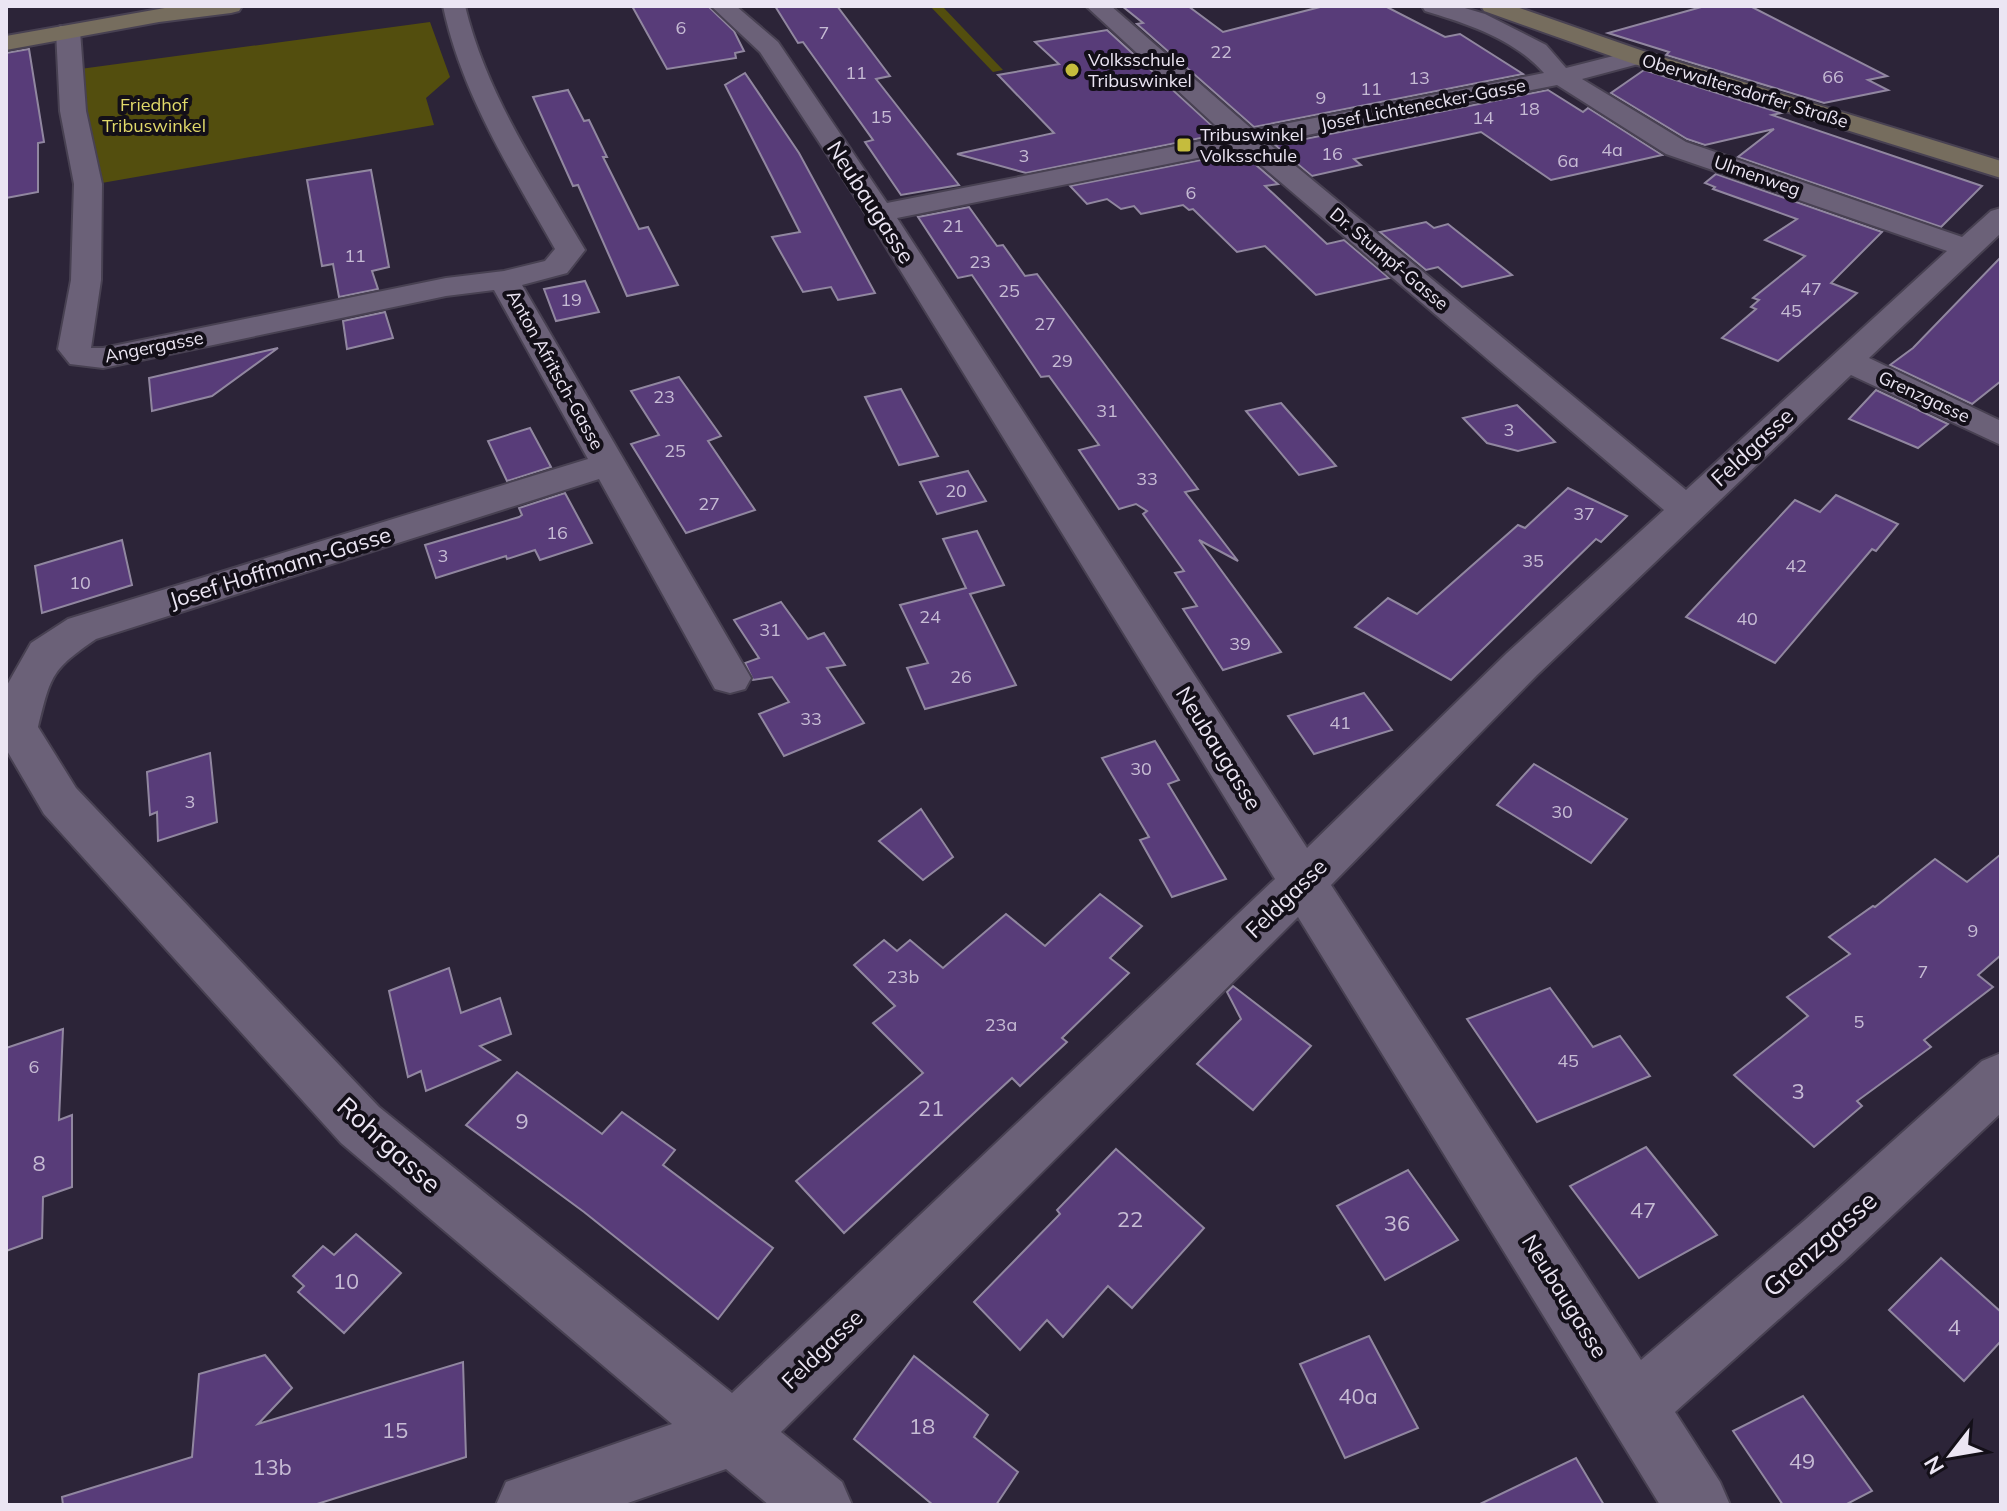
<svg xmlns="http://www.w3.org/2000/svg" width="2007" height="1511" font-family="Mulish,sans-serif">
<style>
.green{fill:#534e0e}
.building{fill:#583c79;stroke:#9187a0;stroke-width:2}
.lines{fill:none;stroke-linecap:round;stroke-linejoin:round}
.street-casing{stroke:#484152;stroke-width:4}
.secondary-casing{stroke:#484152;stroke-width:4}
.street{fill:#6b6178;fill-rule:evenodd}
.secondary{fill:#766d5e;fill-rule:evenodd}
.poi-dot{fill:#c5bc3d;stroke:#130f18;stroke-width:3}
.labels{text-anchor:middle;stroke-width:8;stroke-linejoin:round;paint-order:stroke}
.number-label{font-size:18px;fill:#c6bbd4}
.far-poi-label{font-size:18px;fill:#ebe5f3;stroke:#130f18;text-anchor:start}
.far-street-label{font-size:18px;fill:#ebe5f3;stroke:#130f18}
.far-park-label{font-size:18px;fill:#e1d96a;stroke:#130f18}
.street-label{font-size:22px;fill:#ebe5f3;stroke:#130f18}
.near-number-label{font-size:22px;fill:#c6bbd4}
.near-street-label{font-size:26px;fill:#ebe5f3;stroke:#130f18}
</style>
<rect width="100%" height="100%" fill="#2c2438"/>
<g class="green">
<path d="M930,6h12l61,64 -10,2z"/>
<path d="M430,22l20,55 -24,21 8,27 -338,59 -14,-80 -2,-35z"/>
</g>
<g class="building">
<path d="M632,6h76l26,25 10,20 -9,2 1,5 -69,11z"/>
<path d="M775,6h62l53,70 -14,3 83,106 -58,10 -36,-53 8,-2 -70,-98 -5,1z"/>
<path d="M1122,6h66l35,26 101,-26h61l60,31 15,-3 63,40 -269,53 -117,-103 6,-1z"/>
<path d="M1705,6h45l137,70 -19,4 20,10 -64,13 -158,-48 3,-3 -61,-19z"/>
<path d="M1107,30l114,104 -195,39 -69,-19 97,-21 -56,-58 61,-11 -24,-22z"/>
<path d="M29,49l15,93 -6,1v49l-32,6v-145z"/>
<path d="M1644,70l137,43 -9,2 210,71 -41,41 -203,-70 36,-28 -69,16 -18,-6 -76,-46z"/>
<path d="M745,73l54,80 76,140 -37,7 -7,-13 -28,5 -31,-55 28,-5 -75,-147z"/>
<path d="M568,90l16,31 5,-1 18,37h-4l36,72 9,-2 30,58 -51,11 -49,-111 -5,1 -40,-89z"/>
<path d="M1548,90l35,22 5,-4 74,47 -111,25 -70,-48 -127,27 7,6 -49,11 -37,-31z"/>
<path d="M1241,152l37,32 -13,2 62,58 17,-4 45,38 -73,17 -51,-49 -28,6 -44,-43 -4,1 -6,-5 -42,9 -7,-8 -13,3 -14,-10 -20,5 -17,-18z"/>
<path d="M371,170l18,97 -17,4 6,18 -39,8 -6,-33 -11,2 -15,-86z"/>
<path d="M1716,174l166,58 -51,51 26,10 -79,68 -56,-23 34,-29 -5,-2 8,-7 -6,-2 52,-42 -40,-16 32,-21 -84,-30 2,-2 -10,-4z"/>
<path d="M969,207l28,39 6,-1 22,31 12,-2 161,215 -13,3 53,69 -39,-21 82,112 -58,18 -40,-61 14,-3 -22,-33 9,-2 -41,-57 4,-3 -11,-7 -17,5 -40,-59 20,-5 -50,-69 -8,1 -69,-102 -14,3 -40,-61z"/>
<path d="M1426,222l8,6 14,-4 64,51 -50,12 -24,-20 -12,3 -46,-38z"/>
<path d="M2001,257v124l-29,23 -82,-39 23,-17z"/>
<path d="M585,281l14,31 -43,9 -12,-32z"/>
<path d="M385,312l8,26 -46,11 -4,-28z"/>
<path d="M278,348l-66,48 -60,15 -3,-33z"/>
<path d="M679,377l42,59 -13,5 47,69 -69,23 -55,-89 28,-9 -28,-44z"/>
<path d="M901,389l37,67 -39,9 -34,-68z"/>
<path d="M1876,390l72,34 -30,24 -69,-29z"/>
<path d="M1281,403l55,63 -37,9 -53,-64z"/>
<path d="M1517,405l38,37 -37,9 -31,-8 -24,-25z"/>
<path d="M530,428l21,39 -44,14 -19,-40z"/>
<path d="M968,471l18,30 -49,13 -17,-32z"/>
<path d="M1568,488l59,28 -26,26 -5,-3 -145,141 -96,-53 33,-29 29,16 101,-89 7,3z"/>
<path d="M565,493l27,50 -52,17 -5,-10 -28,9 -1,-3 -70,22 -11,-33 94,-28 3,-2 -3,-7z"/>
<path d="M1836,495l62,29 -22,27 -4,-2 -97,114 -89,-46 109,-117 25,12z"/>
<path d="M977,531l27,54 -34,9 46,91 -91,24 -18,-41 21,-5 -28,-58 66,-17 -23,-49z"/>
<path d="M122,540l10,45 -90,28 -7,-47z"/>
<path d="M781,602l27,37 16,-6 21,32 -18,3 37,55 -80,33 -25,-42 30,-12 -17,-25 -19,3 -8,-17 14,-5 -25,-38z"/>
<path d="M1364,693l28,37 -78,24 -26,-38z"/>
<path d="M1155,741l24,39 -11,4 58,95 -54,18 -32,-57 9,-3 -47,-79z"/>
<path d="M210,753l7,69 -59,19 -1,-29 -7,3 -3,-43z"/>
<path d="M1534,764l93,55 -36,44 -94,-58z"/>
<path d="M921,809l32,48 -30,23 -44,-39z"/>
<path d="M2001,854v101l-23,20 15,12 -69,53 7,7 -74,54 5,5 -48,41 -80,-72 74,-59 -21,-19 63,-43 -21,-17 44,-31 2,1 60,-48 32,23z"/>
<path d="M1100,894l42,32 -32,32 19,15 -67,65 5,4 -47,44 -8,-8 -168,155 -48,-52 127,-108 -50,-50 22,-17 -41,-41 30,-25 13,11 13,-11 33,28 63,-54 39,32z"/>
<path d="M449,968l12,45 39,-15 11,36 -31,12 20,14 -74,31 -5,-20 -13,6 -19,-86z"/>
<path d="M1233,986l78,60 -58,64 -56,-46 44,-45 -14,-27z"/>
<path d="M1550,988l43,59 27,-11 30,40 -113,46 -70,-103z"/>
<path d="M63,1029l-4,91 13,-5v72l-29,10 -1,41 -36,13v-203z"/>
<path d="M517,1072l85,62 20,-22 53,38 -12,15 110,83 -55,71 -134,-107 -118,-87z"/>
<path d="M1646,1147l71,88 -78,43 -69,-92z"/>
<path d="M1116,1149l88,79 -72,80 -24,-22 -45,51 -16,-17 -27,30 -46,-48 86,-88 -3,-4z"/>
<path d="M1408,1170l50,70 -73,40 -48,-74z"/>
<path d="M356,1234l45,39 -57,60 -46,-41 6,-6 -11,-10 30,-30 11,9z"/>
<path d="M1941,1258l60,54v29l-37,40 -75,-71z"/>
<path d="M1369,1336l49,92 -73,30 -45,-94z"/>
<path d="M265,1355l27,33 -34,36 205,-62 3,95 -152,48h-251l-1,-8 130,-40 7,-83z"/>
<path d="M914,1356l74,59 -14,22 44,35 -22,33h-63l-79,-66z"/>
<path d="M1803,1396l69,95 -27,14h-62l-50,-74z"/>
<path d="M1576,1458l28,47h-126z"/>
</g>
<g class="lines">
<g class="street-casing">
<path id="street" d="M443,6h22c22,90 74,165 120,244l-18,23 -45,12 229,393 -6,11 -15,4 -15,-4 -116,-210 -503,160c-45,31 -45,36 -58,88l38,61 303,319 353,286 543,-514 -416,-676 -99,-151 -49,-46h25l42,36 109,161 340,-67 -141,-130h25l142,124 291,-57c-30,-34 -76,-49 -119,-62l-3,-5h36l27,8 61,31 20,23 71,-18 9,2 3,5 -3,5 -64,17 104,63 276,95 29,-26 10,-3v25l-132,125 132,63v24l-150,-70 -314,300 -206,210 310,475 164,-140 177,-159 19,-8v60l-156,147 -170,152 45,70 10,23h-70l-362,-588 -517,515 61,50 10,23h-83l-43,-36 -104,36h-126l10,-23 166,-58 -331,-281 -297,-329 -38,-65v-62l25,-44 37,-24 520,-160 -94,-169 -48,6 -343,72 -33,-4 -12,-15 13,-69 3,-96 -14,-73 -4,-80 4,-5h16l4,5 6,80 16,73 -1,96 -10,68h12l343,-70 58,-7 41,-10 10,-12c-44,-78 -93,-154 -112,-243zM1557,85l109,69 281,97 -261,239 -418,-347zM1242,149l422,361 -157,143 -200,195 -410,-630z"/>
</g>
<g class="secondary-casing">
<g id="secondary">
<path d="M176,6h66l-3,5 -8,2 -72,9 -153,28v-14z"/>
<path d="M1481,6h33l132,46 355,109v17l-373,-116 -144,-51z"/>
</g>
</g>
<use href="#street" class="street"/>
<use href="#secondary" class="secondary"/>
</g>
<g class="poi-dot">
<circle cx="1072" cy="70" r="8"/>
<rect x="1176" y="137" width="16" height="16" rx="4"/>
</g>
<g class="labels">
<g class="number-label">
<text x="681" y="34">6</text>
<text x="824" y="39">7</text>
<text x="1221" y="58">22</text>
<text x="856" y="79">11</text>
<text x="1833" y="83">66</text>
<text x="1419" y="84">13</text>
<text x="1371" y="95">11</text>
<text x="1321" y="104">9</text>
<text x="1529" y="115">18</text>
<text x="881" y="123">15</text>
<text x="1483" y="124">14</text>
<text x="1612" y="156">4a</text>
<text x="1332" y="160">16</text>
<text x="1024" y="162">3</text>
<text x="1568" y="167">6a</text>
<text x="1191" y="199">6</text>
<text x="953" y="232">21</text>
<text x="355" y="262">11</text>
<text x="980" y="268">23</text>
<text x="1811" y="295">47</text>
<text x="1009" y="297">25</text>
<text x="571" y="306">19</text>
<text x="1791" y="317">45</text>
<text x="1045" y="330">27</text>
<text x="1062" y="367">29</text>
<text x="664" y="403">23</text>
<text x="1107" y="417">31</text>
<text x="1509" y="436">3</text>
<text x="675" y="457">25</text>
<text x="1147" y="485">33</text>
<text x="956" y="497">20</text>
<text x="709" y="510">27</text>
<text x="1584" y="520">37</text>
<text x="557" y="539">16</text>
<text x="443" y="562">3</text>
<text x="1533" y="567">35</text>
<text x="1796" y="572">42</text>
<text x="80" y="589">10</text>
<text x="930" y="623">24</text>
<text x="1747" y="625">40</text>
<text x="770" y="636">31</text>
<text x="1240" y="650">39</text>
<text x="961" y="683">26</text>
<text x="811" y="725">33</text>
<text x="1340" y="729">41</text>
<text x="1141" y="775">30</text>
<text x="190" y="808">3</text>
<text x="1562" y="818">30</text>
<text x="1973" y="937">9</text>
<text x="1923" y="978">7</text>
<text x="903" y="983">23b</text>
<text x="1859" y="1028">5</text>
<text x="1001" y="1031">23a</text>
<text x="1568" y="1067">45</text>
<text x="34" y="1073">6</text>
</g>
<g class="far-poi-label">
<text x="1088" y="66">Volksschule<tspan x="1088" dy="21">Tribuswinkel</tspan></text>
<text x="1200" y="141">Tribuswinkel<tspan x="1200" dy="21">Volksschule</tspan></text>
</g>
<g class="far-street-label">
<text transform="translate(1745 91) rotate(17)" y="6">Oberwaltersdorfer Straße</text>
<text transform="translate(1423 105) rotate(-11)" y="6">Josef Lichtenecker-Gasse</text>
<text transform="translate(1757 176) rotate(19)" y="6">Ulmenweg</text>
<text transform="translate(1389 259) rotate(40)" y="6">Dr. Stumpf-Gasse</text>
<text transform="translate(154 347) rotate(-11)" y="6">Angergasse</text>
<text transform="translate(555 370) rotate(61)" y="6">Anton Afritsch-Gasse</text>
<text transform="translate(1924 397) rotate(25)" y="6">Grenzgasse</text>
</g>
<g class="far-park-label">
<text x="154" y="111">Friedhof<tspan x="154" dy="21">Tribuswinkel</tspan></text>
</g>
<g class="street-label">
<text transform="translate(871 202) rotate(57)" y="8">Neubaugasse</text>
<text transform="translate(1752 447) rotate(-43)" y="8">Feldgasse</text>
<text transform="translate(280 567) rotate(-17)" y="8">Josef Hoffmann-Gasse</text>
<text transform="translate(1219 748) rotate(58)" y="8">Neubaugasse</text>
<text transform="translate(1286 898) rotate(-44)" y="8">Feldgasse</text>
<text transform="translate(1565 1296) rotate(58)" y="8">Neubaugasse</text>
<text transform="translate(822 1349) rotate(-44)" y="8">Feldgasse</text>
</g>
<g class="near-number-label">
<text x="1798" y="1099">3</text>
<text x="931" y="1116">21</text>
<text x="522" y="1129">9</text>
<text x="39" y="1171">8</text>
<text x="1643" y="1218">47</text>
<text x="1130" y="1227">22</text>
<text x="1397" y="1231">36</text>
<text x="346" y="1289">10</text>
<text x="1954" y="1335">4</text>
<text x="1358" y="1404">40a</text>
<text x="922" y="1434">18</text>
<text x="395" y="1438">15</text>
<text x="1802" y="1469">49</text>
<text x="272" y="1475">13b</text>
</g>
<g class="near-street-label">
<text transform="translate(389 1145) rotate(42)" y="9">Rohrgasse</text>
<text transform="translate(1820 1244) rotate(-42)" y="9">Grenzgasse</text>
</g>
</g>
<rect width="2007" height="1511" fill="none" stroke="#ebe5f3" stroke-width="16"/>
<g transform="translate(1951 1455) rotate(239)" stroke="#130f18" stroke-width="6" paint-order="stroke">
<path d="M0-6L14 30L0 20L-14 30Z" fill="#ebe5f3"/>
<text y="-12" font-size="22" font-weight="bold" text-anchor="middle" fill="#ebe5f3">N</text>
</g>
</svg>
